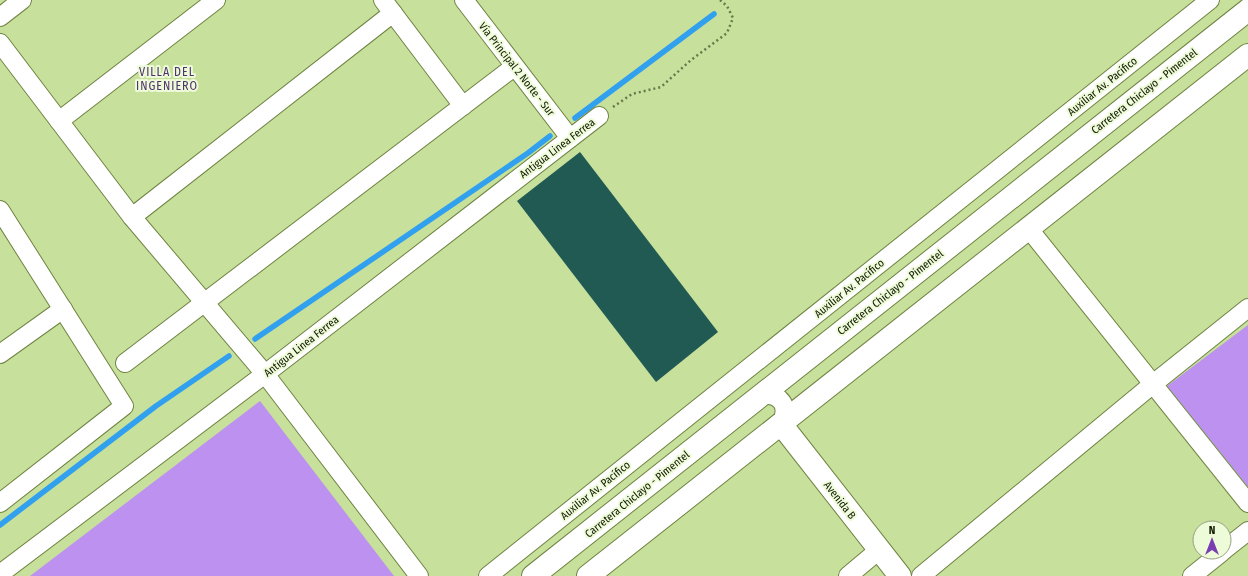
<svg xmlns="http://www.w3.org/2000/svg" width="1248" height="576" font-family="'Fira Sans Condensed',sans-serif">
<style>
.green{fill:#bd91f0}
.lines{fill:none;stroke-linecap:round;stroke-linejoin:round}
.stream{stroke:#31a0ee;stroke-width:5.5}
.building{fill:#215a53}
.minor-casing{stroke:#6f8443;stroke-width:20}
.tertiary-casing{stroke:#6f8443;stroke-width:24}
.primary-casing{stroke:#6f8443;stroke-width:24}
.path{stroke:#68784b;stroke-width:2.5;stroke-dasharray:2 3;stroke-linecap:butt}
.minor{stroke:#fff;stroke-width:18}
.tertiary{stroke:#fff;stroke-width:22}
.primary{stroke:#fff;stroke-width:22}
.labels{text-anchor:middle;stroke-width:4;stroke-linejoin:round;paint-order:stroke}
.street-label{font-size:11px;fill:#111901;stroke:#eefbd9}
.neighbourhood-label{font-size:12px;letter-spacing:1px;fill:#4e326c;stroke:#eefbd9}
</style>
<rect width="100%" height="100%" fill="#c7e09b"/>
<g class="green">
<path d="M1248,325v162l-81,-101z"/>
<path d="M260,401l134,175h-364z"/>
</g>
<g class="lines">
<g class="stream">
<path d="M575,118l139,-104"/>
<path d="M255,339l273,-186 22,-17"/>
<path d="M0,525l156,-119 73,-50"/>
</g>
</g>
<path class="building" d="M580,152l138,180 -62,50 -139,-181z"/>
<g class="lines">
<g class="minor-casing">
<g id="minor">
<path d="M383,0l80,106"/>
<path d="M464,0l106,138"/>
<path d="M0,17l22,-17"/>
<path d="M0,43l132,174 133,157 154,202"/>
<path d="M59,121l157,-121"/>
<path d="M0,210l124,196 -124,97"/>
<path d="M132,217l261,-204"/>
<path d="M1029,229l219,274"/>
<path d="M0,354l63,-45"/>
<path d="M125,363l385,-293"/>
<path d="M761,395c20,-2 29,11 20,29"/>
<path d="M1224,550l24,-19"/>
<path d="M0,574l265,-200 334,-258"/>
<path d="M488,576l722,-576"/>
<path d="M848,576l31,-26"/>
<path d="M921,576l232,-192 95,-76"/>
<path d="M1192,576l30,-24"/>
</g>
</g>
<g class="tertiary-casing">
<path id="tertiary" d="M781,424l119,152"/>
</g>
<g class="primary-casing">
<g id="primary">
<path d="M533,576l715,-566"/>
<path d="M588,576l660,-521"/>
</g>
</g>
<path class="path" d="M613,107l19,-13 29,-7 30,-27 36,-27 6,-15 -6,-12 -7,-6"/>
<use href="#minor" class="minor"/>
<use href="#tertiary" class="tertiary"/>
<use href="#primary" class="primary"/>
</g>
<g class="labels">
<g class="street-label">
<text transform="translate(517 69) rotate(52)" y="4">Vía Principal 2 Norte - Sur</text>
<text transform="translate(1102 86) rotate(-39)" y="4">Auxiliar Av. Pacífico</text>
<text transform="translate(1144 91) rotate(-38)" y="4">Carretera Chiclayo - Pimentel</text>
<text transform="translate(557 148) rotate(-37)" y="4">Antigua Linea Ferrea</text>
<text transform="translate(849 288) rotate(-39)" y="4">Auxiliar Av. Pacífico</text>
<text transform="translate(890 292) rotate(-38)" y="4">Carretera Chiclayo - Pimentel</text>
<text transform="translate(301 346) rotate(-38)" y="4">Antigua Linea Ferrea</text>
<text transform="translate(595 490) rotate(-39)" y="4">Auxiliar Av. Pacífico</text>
<text transform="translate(637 494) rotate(-39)" y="4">Carretera Chiclayo - Pimentel</text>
<text transform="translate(840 500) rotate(52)" y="4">Avenida B</text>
</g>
<g class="neighbourhood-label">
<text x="167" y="76">VILLA DEL<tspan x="167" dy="14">INGENIERO</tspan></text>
</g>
</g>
<g transform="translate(1212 540)"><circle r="19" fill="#eefbd9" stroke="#96a183"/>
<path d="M0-3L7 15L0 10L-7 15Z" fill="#7a3eb3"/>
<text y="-6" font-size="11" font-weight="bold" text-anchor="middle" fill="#111901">N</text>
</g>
</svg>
